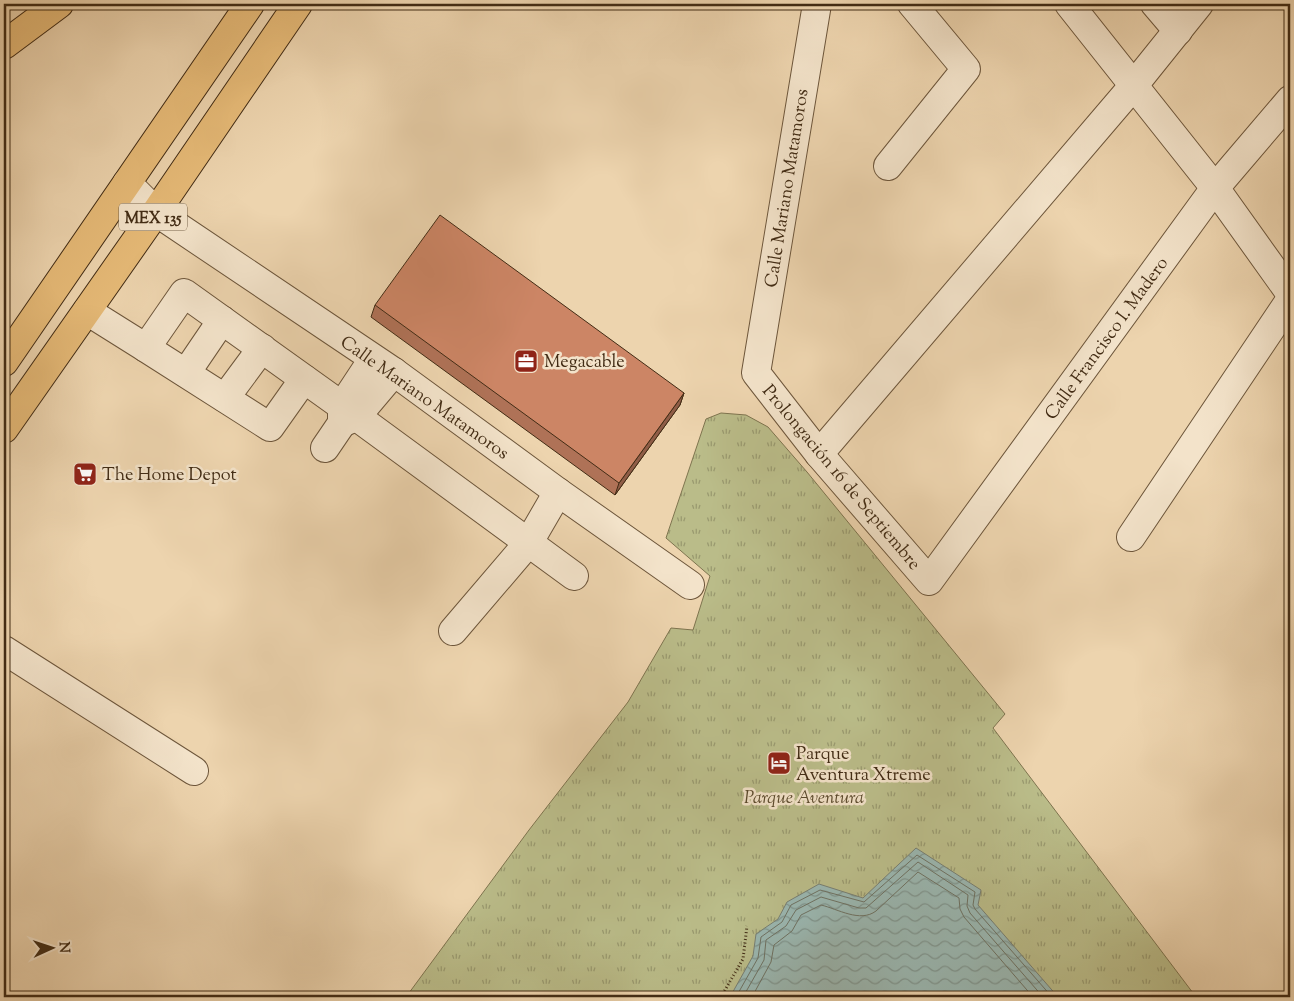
<svg xmlns="http://www.w3.org/2000/svg" width="1294" height="1001" font-family="'Sorts Mill Goudy',serif">
<style>
.park{fill:url(#park-tufts);stroke:#7e744f}
.water{fill:url(#water-waves);stroke:#777f73}
.lines{fill:none;stroke-linecap:round;stroke-linejoin:round}
.shore{stroke:#6e7263;stroke-width:1}
.minor-casing{stroke:#6d563b;stroke-width:30}
.major-casing{stroke:#422c15;stroke-width:30}
.path{stroke:#422c15;stroke-width:3;stroke-dasharray:1 2.5;stroke-linecap:butt}
.minor{stroke:#f3e3ca;stroke-width:28}
.major{stroke:#e6ba77;stroke-width:28}
.wall{fill:#af7257;stroke:#422c15}
.shaded-wall{fill:#8f5d47;stroke:#422c15}
.building{fill:#cc8565;stroke:#422c15}
.labels{text-anchor:middle;stroke-width:5;stroke-linejoin:round;paint-order:stroke}
.shield{fill:#f3e3ca;stroke:#77634b;stroke-width:1}
.shield-label{font-size:16px;font-weight:bold;fill:#422c15}
.street-label{font-size:18px;fill:#422c15;stroke:#f3e3ca}
.poi-label{font-size:18px;fill:#422c15;stroke:#f3e3ca;text-anchor:start}
.park-label{font-size:18px;font-style:italic;fill:#5a492c;stroke:#f3e3ca}
</style>
<defs>
<pattern id="park-tufts" width="24" height="20" patternUnits="userSpaceOnUse" patternTransform="scale(1.25)"><rect width="24" height="20" fill="#babc89"/><path d="M3 7l-1-3M5 7V3M7 7l1-3M15 17l-1-3M17 17v-4M19 17l1-3" fill="none" stroke="#99996f"/></pattern>
<pattern id="water-waves" width="16" height="10" patternUnits="userSpaceOnUse" patternTransform="scale(1.25)"><rect width="16" height="10" fill="#9ab7b1"/><path d="M0 5q4-4 8 0t8 0" fill="none" stroke="#7f958f"/></pattern>
</defs>
<rect width="100%" height="100%" fill="#edd4ae"/>
<filter id="stains"><feTurbulence type="fractalNoise" baseFrequency=".004" numOctaves="4"/><feColorMatrix values="0 0 0 0 .2 0 0 0 0 .09 0 0 0 0 .02 0 0 0 .5 -.17"/></filter>
<radialGradient id="worn" r=".72"><stop offset=".6" stop-color="#630" stop-opacity="0"/><stop offset="1" stop-color="#630" stop-opacity=".3"/></radialGradient>
<path class="park" d="M721,413l25,2 22,12 39,45 198,242 -12,14 203,269h-790l123,-167 99,-128 43,-74 22,2 17,-54 -44,-38 40,-119z"/>
<path class="water" d="M916,848l65,42 -3,15 80,92h-328l23,-41 3,-22 22,-15 9,-17 32,-18 44,14z"/>
<g class="lines">
<g class="shore">
<path d="M736,997l22,-39 3,-21 21,-15 9,-17 29,-15 44,12 53,-47 58,37 -2,13 2,4 77,88"/>
<path d="M743,997l21,-37 2,-20 20,-14 10,-16 25,-13 38,11h7l52,-46 50,33 -1,11 3,7 73,84"/>
<path d="M752,997l19,-35 3,-17 18,-14 9,-16 20,-10c17,4 39,18 55,6l42,-39 41,26 1,11 4,8 69,80"/>
</g>
<g class="minor-casing">
<g id="minor">
<path d="M817,4l-61,369 63,81 110,127 286,-393 75,-88"/>
<path d="M1069,4l146,184 75,105"/>
<path d="M1155,4l23,27"/>
<path d="M888,166l78,-97 -54,-65"/>
<path d="M127,183l29,29 238,160 164,120 132,93"/>
<path d="M87,311l59,37 38,-55 158,113 232,170"/>
<path d="M146,348l124,79 34,-48"/>
<path d="M186,373l36,-53"/>
<path d="M225,398l37,-50"/>
<path d="M342,423l14,-6 38,-45"/>
<path d="M325,448l17,-25v-17l31,-47"/>
<path d="M819,454l315,-369 65,-81"/>
<path d="M1131,537l159,-237"/>
<path d="M453,631l76,-89 29,-50"/>
<path d="M4,650l190,121"/>
</g>
</g>
<g class="major-casing">
<g id="major">
<path d="M4,45l55,-41"/>
<path d="M4,362l246,-358"/>
<path d="M4,429l152,-217 142,-208"/>
</g>
</g>
<path class="path" d="M721,997l22,-38 4,-33"/>
<use href="#minor" class="minor"/>
<use href="#major" class="major"/>
</g>
<path class="wall" d="M375,305l309,88 -4,12 -65,90 -244,-178z"/>
<path class="shaded-wall" d="M684,393l-4,12 -65,90 4,-12z"/>
<path class="building" d="M440,215l244,178 -65,90 -244,-178z"/>
<defs>
<g id="office-square" transform="scale(1.25)"><rect x="-9" y="-9" width="18" height="18" rx="4" fill="#8f2418" stroke="#f3e3ca"/><path d="M-6-3h4V-5.5h4V-3h4V5H-6ZM-1-4.5V-3h2v-1.5ZM-6 0V1H6V0Z" fill="#fff"/></g>
<g id="supermarket-square" transform="scale(1.25)"><rect x="-9" y="-9" width="18" height="18" rx="4" fill="#8f2418" stroke="#f3e3ca"/><path d="M-6-5.5h2.5l.6 2H6L4.5 2H-2.5L-4.4-4H-6ZM-1.5 3.2a1.3 1.3 0 1 0 .1 0ZM3 3.2a1.3 1.3 0 1 0 .1 0Z" fill="#fff"/></g>
<g id="hotel-square" transform="scale(1.25)"><rect x="-9" y="-9" width="18" height="18" rx="4" fill="#8f2418" stroke="#f3e3ca"/><path d="M-6-4.5h1.5V1H6V5H4.5V3h-9V5H-6ZM-4 0a1.8 1.8 0 1 1 3.6 0ZM.5 0V-2.5h3Q6-2.5 6 0Z" fill="#fff"/></g>
</defs>
<g fill-rule="evenodd">
<use href="#office-square" x="526" y="361"/>
<use href="#supermarket-square" x="85" y="474"/>
<use href="#hotel-square" x="779" y="763"/>
</g>
<g class="labels">
<rect class="shield" x="119" y="203.5" width="68" height="27" rx="4"/>
<g class="shield-label">
<text x="153" y="223">MEX 135</text>
</g>
<g class="street-label">
<text transform="translate(786 188) rotate(-81)" y="6">Calle Mariano Matamoros</text>
<text transform="translate(1106 338) rotate(-54)" y="6">Calle Francisco I. Madero</text>
<text transform="translate(425 397) rotate(35)" y="6">Calle Mariano Matamoros</text>
<text transform="translate(842 477) rotate(50)" y="6">Prolongación 16 de Septiembre</text>
</g>
<g class="poi-label">
<text x="544" y="367">Megacable</text>
<text x="102" y="480">The Home Depot</text>
<text x="796" y="759">Parque<tspan x="796" dy="21">Aventura Xtreme</tspan></text>
</g>
<g class="park-label">
<text x="804" y="803">Parque Aventura</text>
</g>
</g>
<rect width="1294" height="1001" fill="none" stroke="#edd4ae" stroke-width="20"/>
<rect x="5" y="5" width="1284" height="991" fill="none" stroke="#422c15" stroke-width="2.5"/>
<rect x="10" y="10" width="1274" height="981" fill="none" stroke="#422c15"/>
<g transform="translate(52 948) rotate(87)" stroke="#f3e3ca" stroke-width="4" paint-order="stroke">
<path d="M0-4L9 19L0 12L-9 19Z" fill="#422c15"/>
<text y="-8" font-size="14" font-weight="bold" text-anchor="middle" fill="#422c15">N</text>
</g>
<rect width="100%" height="100%" filter="url(#stains)"/>
<rect width="100%" height="100%" fill="url(#worn)"/>
</svg>
